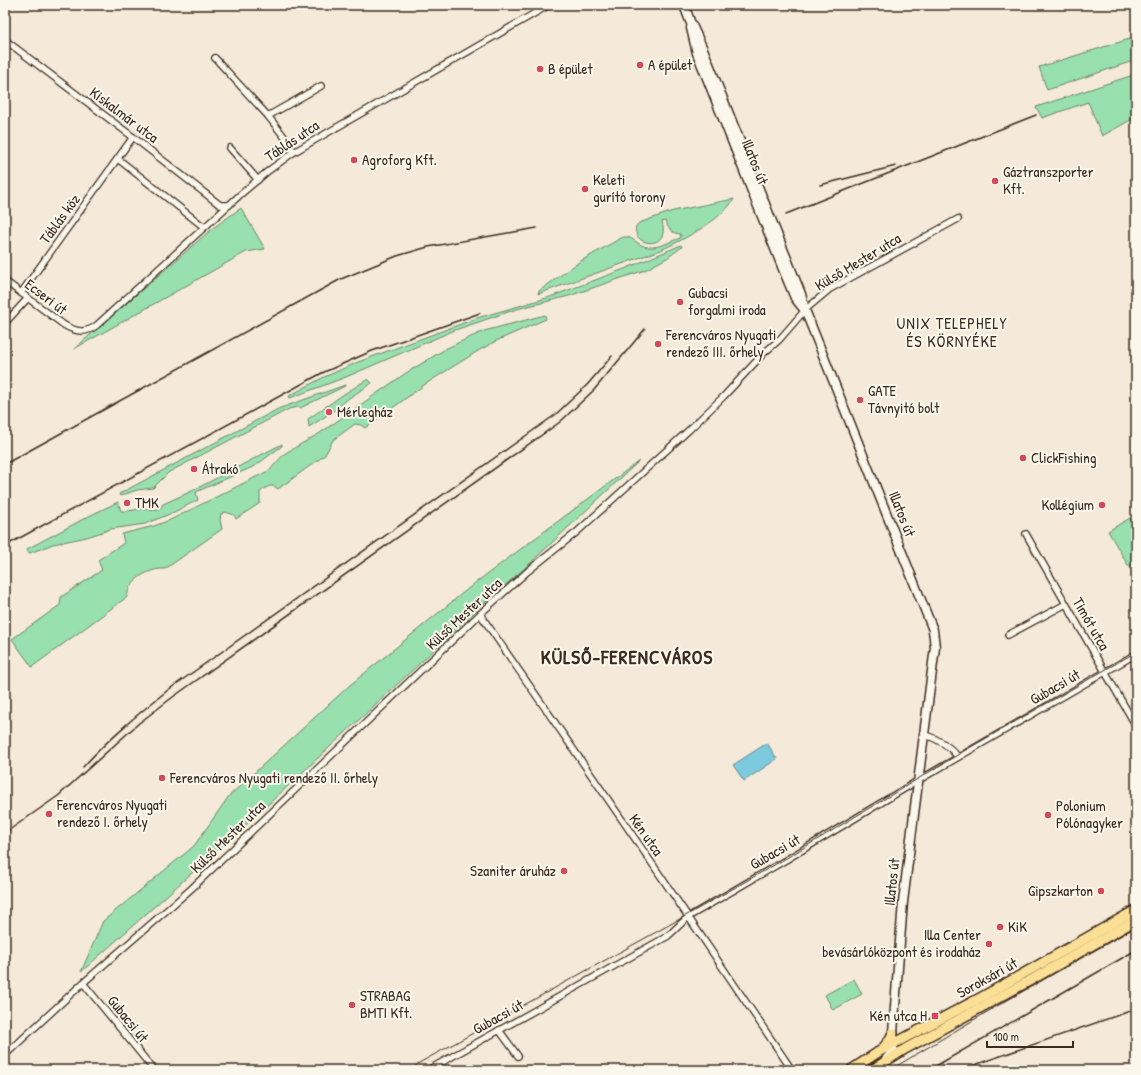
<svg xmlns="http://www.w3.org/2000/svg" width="1141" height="1075" font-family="'Patrick Hand',sans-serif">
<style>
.green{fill:#98e0ae;stroke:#6a8566}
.water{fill:#7dc9dd;stroke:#638991}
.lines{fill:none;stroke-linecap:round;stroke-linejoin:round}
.street-casing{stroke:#3b2a1e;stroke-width:8}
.secondary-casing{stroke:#3b2a1e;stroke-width:11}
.primary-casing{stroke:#3b2a1e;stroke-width:12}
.street{stroke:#fbf7ec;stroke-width:5.5}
.secondary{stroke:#fbf7ec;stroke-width:8}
.primary{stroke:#fbdf96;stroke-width:9}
.tram{stroke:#3b2a1e;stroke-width:1}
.rail{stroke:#3b2a1e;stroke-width:1.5}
.poi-dot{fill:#d1495b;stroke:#fbf7ec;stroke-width:1.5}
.labels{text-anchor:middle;stroke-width:4;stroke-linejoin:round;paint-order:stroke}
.poi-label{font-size:15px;fill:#3b2a1e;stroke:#fbf7ec;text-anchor:start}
.street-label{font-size:15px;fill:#3b2a1e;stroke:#fbf7ec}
.neighbourhood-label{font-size:16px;letter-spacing:1px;fill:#3b2a1e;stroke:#fbf7ec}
.district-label{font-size:19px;font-weight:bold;letter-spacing:1px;fill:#3b2a1e;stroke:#fbf7ec}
</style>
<rect width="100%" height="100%" fill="#f5ead9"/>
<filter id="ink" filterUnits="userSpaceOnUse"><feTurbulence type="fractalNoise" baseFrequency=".025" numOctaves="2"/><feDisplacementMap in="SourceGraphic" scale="8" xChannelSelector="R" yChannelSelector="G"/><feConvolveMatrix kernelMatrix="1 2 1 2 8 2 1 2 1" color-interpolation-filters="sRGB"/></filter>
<g filter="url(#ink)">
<g class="green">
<path d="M1136,37v23l-89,30 -8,-23z"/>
<path d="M1136,74v43l-34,19 -14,-34 -46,16 -6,-11z"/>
<path d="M734,199c-11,20 -51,41 -73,51l-123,44 1,-3 40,-29 42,-24c11,-5 16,9 28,9 10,1 22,-6 31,-9l1,-2 -1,-2c-9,-1 -11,-5 -15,-13l-3,1c9,29 -31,25 -26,4l3,-3 34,-12z"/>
<path d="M241,208l24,41 -19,3 -172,97 139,-121z"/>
<path d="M681,245l1,2 -15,11 -22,12 -76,26 -52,13 -62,21 -109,47 -56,21 -1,-2 33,-18 36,-16 119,-44 73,-21 77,-29z"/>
<path d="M545,315l1,4 -50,22 -18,10 -51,32 -62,45 -4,-3 -6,-1 -22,16 -8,15 -47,34c-7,-6 -11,-2 -18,3v11l-24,16 -2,-4 -8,-3 -5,2 -1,6 2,9 -57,40c-12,-1 -26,6 -34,16 -2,2 -3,8 -4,12l-95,70 -20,-28 48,-34 1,-8 41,-27 -4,-10 26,-17 -2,-9 32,-8 16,-6 100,-50 14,-16 36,-21 86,-60 41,-25 37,-17z"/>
<path d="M368,379l4,4 -23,15 -17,14 -3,-5 -4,2 2,5 -1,2 -17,11 -1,-8 36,-25z"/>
<path d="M345,385v1l-45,22 -3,-1 -8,2 -120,63 -16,16 -16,2 -17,6 -1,-2 159,-85z"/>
<path d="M282,444v2l-27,20 -59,26 2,8 -26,13 -27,11 -34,5 -24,8 -34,7 -23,9 -2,-1 -1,-3 64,-34 27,-13 3,9c11,1 22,-5 33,-1l6,-2 3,-4 29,-13z"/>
<path d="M639,461l-114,107 -46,40 -221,206 -177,158 22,-51 91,-75 35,-50 121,-111 125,-102z"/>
<path d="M1130,518l6,11v34l-7,4 -21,-36z"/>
<path d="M854,979l8,15 -29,16 -8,-15z"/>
</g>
<path class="water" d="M767,743l10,16 -33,22 -11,-16z"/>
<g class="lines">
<g class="street-casing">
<g id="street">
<path d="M5,40l128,97 87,68h9"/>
<path d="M215,58l53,58 18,23 8,13"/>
<path d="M268,116l53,-30"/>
<path d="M230,148l28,32"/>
<path d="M118,159l86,68"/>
<path d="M5,281l59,44c12,7 22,9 33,0l144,-131 27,-23 26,-19 255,-147"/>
<path d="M21,293l112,-156"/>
<path d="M5,323l23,-25"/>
<path d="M1026,534l110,192"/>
<path d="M480,614l165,239 147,217"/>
<path d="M1008,635l58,-31"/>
<path d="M925,735c14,4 24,10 33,22"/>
<path d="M83,983l71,87"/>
<path d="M499,1030l19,26"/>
<path d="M5,1055l78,-72 108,-94 289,-275 48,-43 49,-39 113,-103 34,-33 40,-43 15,-13 26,-30 25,-21 128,-70"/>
<path d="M428,1070l240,-134 20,-19 101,-59 130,-78 217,-126"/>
</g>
</g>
<g class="secondary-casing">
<g id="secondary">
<path d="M684,5l6,16 13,28 98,245 4,16 128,320 2,17 -32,255 -10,131c1,12 2,18 -7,26"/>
<path d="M691,28l6,25 86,216 12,29 8,10"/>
</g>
</g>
<g class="primary-casing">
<g id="primary">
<path d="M884,1047l5,-6 4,-8"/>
<path d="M851,1070l29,-19 102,-54 154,-87"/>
<path d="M872,1070l33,-21 126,-69 105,-60"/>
</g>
</g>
<use href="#street" class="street"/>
<use href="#secondary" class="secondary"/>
<use href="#primary" class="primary"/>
<g class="tram">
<path d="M411,1070l8,-7 268,-148 103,-59 174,-105 172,-99"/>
<path d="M890,1070l102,-61 144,-82"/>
</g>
<g class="rail">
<path d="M820,185l76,-19"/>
<path d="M786,214l250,-99"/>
<path d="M5,464l336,-185 56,-23 31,-9 109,-19"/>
<path d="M5,546l317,-173 50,-22 108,-38"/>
<path d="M83,767c26,-29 55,-53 85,-77l387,-275 32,-30 25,-29"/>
<path d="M5,833l53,-37 81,-73 34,-26 387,-275 34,-32 51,-61"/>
<path d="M929,1070l207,-120"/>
<path d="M960,1070l176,-61"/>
</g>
</g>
</g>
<g class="poi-dot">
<circle cx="640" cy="65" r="4"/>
<circle cx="540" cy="69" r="4"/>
<circle cx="354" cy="160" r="4"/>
<circle cx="995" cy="181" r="4"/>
<circle cx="585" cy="189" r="4"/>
<circle cx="680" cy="302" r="4"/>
<circle cx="658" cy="344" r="4"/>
<circle cx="860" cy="400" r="4"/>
<circle cx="329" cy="412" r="4"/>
<circle cx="1023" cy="458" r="4"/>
<circle cx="194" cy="469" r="4"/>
<circle cx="127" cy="503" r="4"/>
<circle cx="1102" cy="505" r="4"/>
<circle cx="162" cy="778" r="4"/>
<circle cx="49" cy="814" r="4"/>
<circle cx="1048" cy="815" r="4"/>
<circle cx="564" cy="871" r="4"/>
<circle cx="1101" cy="891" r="4"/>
<circle cx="1000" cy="927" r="4"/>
<circle cx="989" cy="944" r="4"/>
<circle cx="352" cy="1005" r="4"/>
<rect x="931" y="1012" width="8" height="8" rx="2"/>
</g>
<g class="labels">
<g class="poi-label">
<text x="648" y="70">A épület</text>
<text x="548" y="74">B épület</text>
<text x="362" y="165">Agroforg Kft.</text>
<text x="1003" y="177">Gáztranszporter<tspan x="1003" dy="17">Kft.</tspan></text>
<text x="593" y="185">Keleti<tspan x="593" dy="17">gurító torony</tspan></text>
<text x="688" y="298">Gubacsi<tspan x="688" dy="17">forgalmi iroda</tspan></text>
<text x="666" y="340">Ferencváros Nyugati<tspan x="666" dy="17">rendező III. őrhely</tspan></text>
<text x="868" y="396">GATE<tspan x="868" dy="17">Távnyitó bolt</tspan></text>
<text x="337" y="417">Mérlegház</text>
<text x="1031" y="463">ClickFishing</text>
<text x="202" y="474">Átrakó</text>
<text x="135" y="508">TMK</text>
<text x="1094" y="510" text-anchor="end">Kollégium</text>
<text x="170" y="783">Ferencváros Nyugati rendező II. őrhely</text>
<text x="57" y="810">Ferencváros Nyugati<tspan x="57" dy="17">rendező I. őrhely</tspan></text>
<text x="1056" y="811">Polonium<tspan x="1056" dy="17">Pólónagyker</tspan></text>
<text x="556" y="876" text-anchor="end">Szaniter áruház</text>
<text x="1093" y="896" text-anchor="end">Gipszkarton</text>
<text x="1008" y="932">KiK</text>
<text x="981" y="940" text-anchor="end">Illa Center<tspan x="981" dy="17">bevásárlóközpont és irodaház</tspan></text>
<text x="360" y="1001">STRABAG<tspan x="360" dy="17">BMTI Kft.</tspan></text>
<text x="927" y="1021" text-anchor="end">Kén utca H</text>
</g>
<g class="street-label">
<text transform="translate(124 115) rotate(37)" y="5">Kiskalmár utca</text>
<text transform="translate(292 141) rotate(-34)" y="5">Táblás utca</text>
<text transform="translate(755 162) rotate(68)" y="5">Illatos út</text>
<text transform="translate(60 219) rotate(-54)" y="5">Táblás köz</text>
<text transform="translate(858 262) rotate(-31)" y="5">Külső Mester utca</text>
<text transform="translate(46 297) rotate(37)" y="5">Ecseri út</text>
<text transform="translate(902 514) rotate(68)" y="5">Illatos út</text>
<text transform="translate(464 614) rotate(-43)" y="5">Külső Mester utca</text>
<text transform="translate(1091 624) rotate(60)" y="5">Timót utca</text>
<text transform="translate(1055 687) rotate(-30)" y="5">Gubacsi út</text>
<text transform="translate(646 835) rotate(55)" y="5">Kén utca</text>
<text transform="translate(228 837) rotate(-44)" y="5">Külső Mester utca</text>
<text transform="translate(775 852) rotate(-30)" y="5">Gubacsi út</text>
<text transform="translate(892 882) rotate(-84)" y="5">Illatos út</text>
<text transform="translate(987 978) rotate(-29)" y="5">Soroksári út</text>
<text transform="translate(498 1017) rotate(-29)" y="5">Gubacsi út</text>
<text transform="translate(128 1019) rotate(51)" y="5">Gubacsi út</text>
</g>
<g class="neighbourhood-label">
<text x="952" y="329">UNIX TELEPHELY<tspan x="952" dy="18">ÉS KÖRNYÉKE</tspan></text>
</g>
<g class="district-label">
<text x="627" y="664">KÜLSŐ-FERENCVÁROS</text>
</g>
</g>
<rect width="1141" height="1075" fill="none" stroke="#fbf7ec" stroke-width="20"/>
<rect x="10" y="10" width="1121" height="1055" fill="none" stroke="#3b2a1e" stroke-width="1.5" filter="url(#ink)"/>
<path d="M987 1041v6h86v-6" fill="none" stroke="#3b2a1e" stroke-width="2"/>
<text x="993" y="1041" font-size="12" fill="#3b2a1e" stroke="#fbf7ec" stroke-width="3" paint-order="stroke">100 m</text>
</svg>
